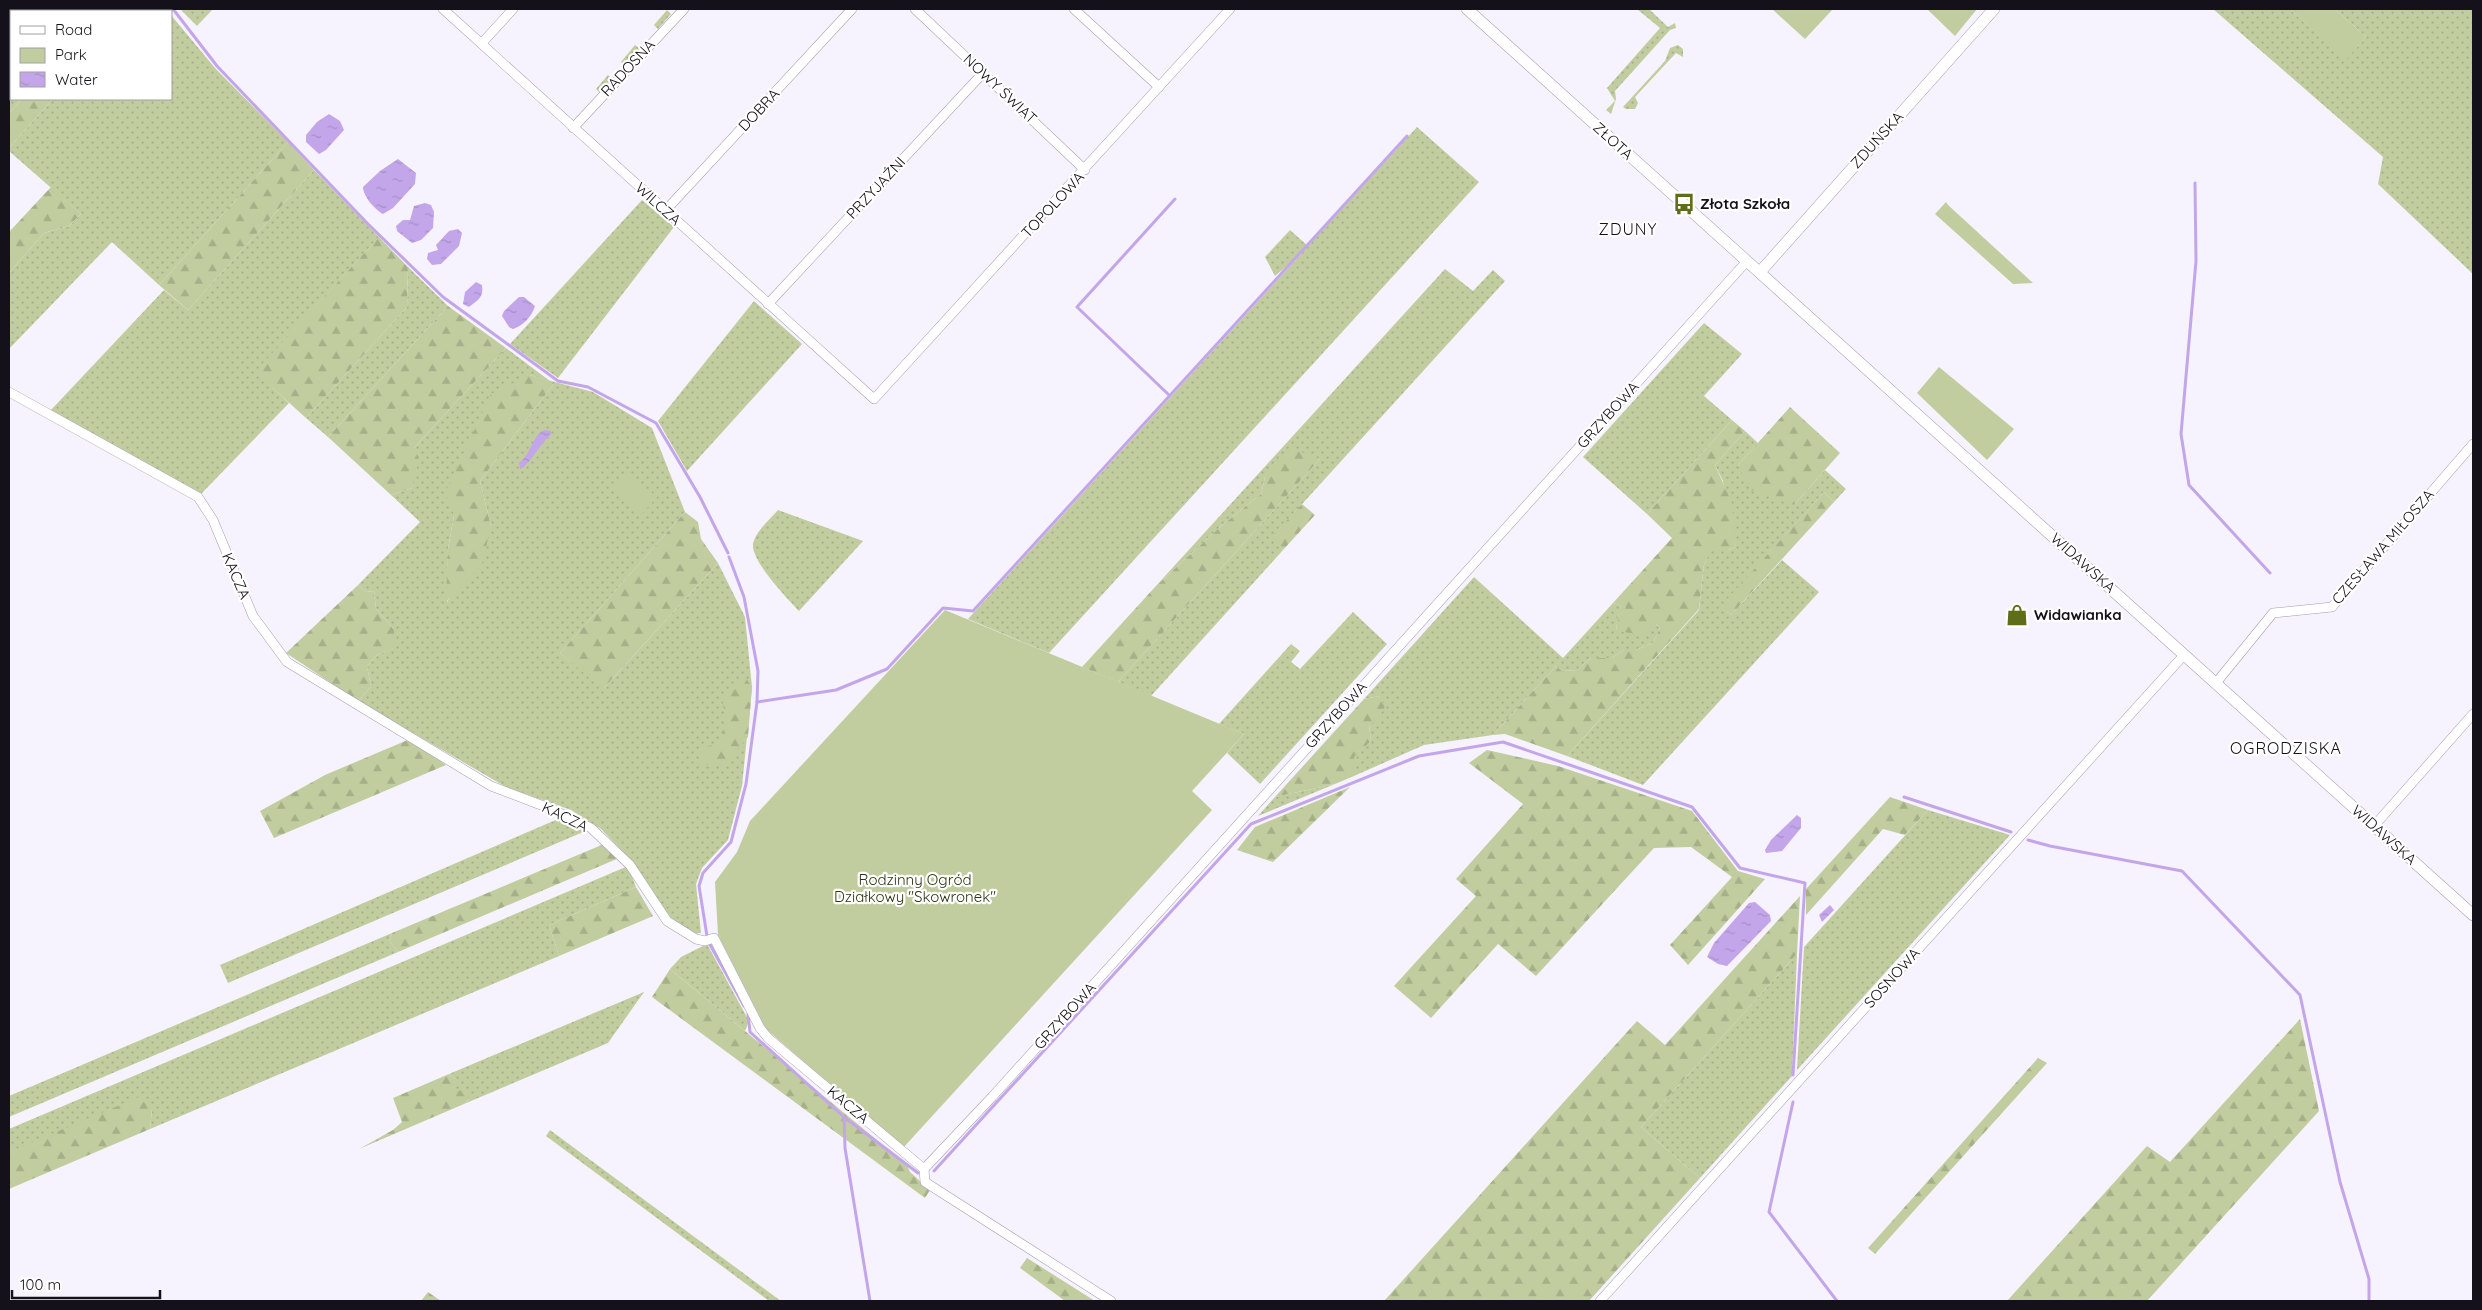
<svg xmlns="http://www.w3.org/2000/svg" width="2482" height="1310" font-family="Quicksand,sans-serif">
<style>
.grass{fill:url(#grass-dots)}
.forest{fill:url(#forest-firs)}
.green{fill:#c1cd9f}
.water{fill:url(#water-ripples)}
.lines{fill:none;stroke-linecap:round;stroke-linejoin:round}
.stream{stroke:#c3a6ea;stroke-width:3}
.minor-casing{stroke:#a69cb5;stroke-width:10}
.tertiary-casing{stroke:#a69cb5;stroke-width:12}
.minor{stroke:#fff;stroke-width:9}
.tertiary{stroke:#fff;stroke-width:11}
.labels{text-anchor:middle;stroke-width:4.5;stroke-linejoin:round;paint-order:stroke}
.street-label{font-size:15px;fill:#15111a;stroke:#fff}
.poi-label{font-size:15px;font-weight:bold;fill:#15111a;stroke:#fff;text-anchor:start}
.park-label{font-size:15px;fill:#2d3413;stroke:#fff}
.neighbourhood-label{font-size:16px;letter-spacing:1px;fill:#15111a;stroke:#fff}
</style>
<defs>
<pattern id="grass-dots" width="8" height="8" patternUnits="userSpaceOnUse" patternTransform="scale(1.25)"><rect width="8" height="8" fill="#c1cd9f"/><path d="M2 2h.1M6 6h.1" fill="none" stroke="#a5af88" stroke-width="1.8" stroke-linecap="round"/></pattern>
<pattern id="forest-firs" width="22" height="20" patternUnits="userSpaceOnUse" patternTransform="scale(1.25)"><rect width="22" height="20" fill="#c1cd9f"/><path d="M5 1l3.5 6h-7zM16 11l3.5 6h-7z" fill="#a5af88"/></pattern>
<pattern id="water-ripples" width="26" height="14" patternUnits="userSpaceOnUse" patternTransform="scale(1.25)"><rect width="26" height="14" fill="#c3a6ea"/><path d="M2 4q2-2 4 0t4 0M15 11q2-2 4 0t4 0" fill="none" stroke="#a78ec8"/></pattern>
</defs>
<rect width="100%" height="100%" fill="#f7f3fe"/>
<g class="grass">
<path d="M180,9h33l-16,17z"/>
<path d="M1637,9h12l19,18 7,-4 1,5 -6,2 -55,61 1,8 -5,15 -5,-4 9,-9 -8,-13 53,-60z"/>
<path d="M2213,9h77l55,51 21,-23 -31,-28h138v265l-95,-90 5,-27z"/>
<path d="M667,10l4,4 -13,15 -4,-4z"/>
<path d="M171,15l44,53 73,74 -129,143 -47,-43 -103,107v-76l35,-40 25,-7 12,-12 -72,-63v-3l44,-49h118z"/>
<path d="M635,45l5,4 -15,16 -4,-3z"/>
<path d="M1678,45l5,4v8l-7,-4 -41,44 3,6 -3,6h-9l-3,-2 42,-46 5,-13z"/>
<path d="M11,75v24h11l-13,14v-35z"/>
<path d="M608,75l4,4 -12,14 -4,-4z"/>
<path d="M1417,127l62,55 -430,471 -81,-34 335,-367 -28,24 -10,-19 25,-27 18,16z"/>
<path d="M314,170l65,67 -123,135 33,31 -88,91 -151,-83 114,-121 24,20z"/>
<path d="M642,200l32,27 -116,151 -48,-34z"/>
<path d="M408,267l40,39 -120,131 -22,-19 101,-111z"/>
<path d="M1445,269l28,22 20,-21 12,11 -232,255 10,14 -132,146 -33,-14 202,-223 -55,18 -4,17 -40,32 -66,61z"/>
<path d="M754,301l48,43 -115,127 -29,-50z"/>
<path d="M1704,323l38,31 -38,42 28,24 -85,94 -64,-57z"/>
<path d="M506,348l44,33 -20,-6 -76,140 -6,34 -1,53 44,-76 -11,-45 75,-99 38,10 59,36 33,84 -125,141 44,35 114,-125 27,54 7,70 -10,99 -14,54 -26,28 -6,16 5,49 -9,1 -22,-17 -36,-54 -33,-34 -30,-19 -65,-23 -148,-86 13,-14 -4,-21 10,-11 16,-7 1,-19 -18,-20 -2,-18 -8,1 -8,-7 62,-63 -29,-27 21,-7 2,-40z"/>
<path d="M1745,431l13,12 -20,22 56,40 31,-35 21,19 -12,13 -10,-10 -103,115 10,8 51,-55 37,32 -176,193 -76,-29 132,-146 5,-45 7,-16 17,1 8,-3 -13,-66 -8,-16z"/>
<path d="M778,510l85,31 -64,70c-11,-12 -48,-50 -46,-67 3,-13 17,-25 25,-34z"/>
<path d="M1474,577l89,81 50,-55 14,4 -9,9 -2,15 39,-8 5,5 -7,15 -17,7h-12l-12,8h-21l-14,12 -15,1 -6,-5 -63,69 -69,10 -70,31 -1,-19 18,-16 -2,-16 11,-29 -16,3z"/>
<path d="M1353,612l34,32 -127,140 -33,-31 17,-19 -25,-10 72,-80 9,7 -9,11 9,7z"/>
<path d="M1335,784l-77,32 17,-19z"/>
<path d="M1928,810l82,25 -213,235 7,-123z"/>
<path d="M565,816l23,14 -360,153 -8,-18z"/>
<path d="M628,866l8,21 -87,38 10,31 -409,173 2,-20 -143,43v-23z"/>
<path d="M392,933l-2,9 8,10 -389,165v-21z"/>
<path d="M707,944l42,77 -4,10 -75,-62 11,-12z"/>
<path d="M1797,954l-5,122 -92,102 -59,-51z"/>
<path d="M644,992l-36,51 -144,61 5,-5 -15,-8 1,-12 -6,-5z"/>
<path d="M550,1130l231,171h-12l-223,-165z"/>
</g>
<g class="forest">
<path d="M22,99h31l-44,49v-35z"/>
<path d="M288,142l26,28 -126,140 -29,-25z"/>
<path d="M51,187l30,27 -12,12 -25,7 -35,40v-41z"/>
<path d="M379,237l29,30 -1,40 -101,111 -51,-46z"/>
<path d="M448,306l58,42 -92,100 5,10 -7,30 -21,7 -63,-58z"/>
<path d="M530,375l25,7 -75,99 11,45 -9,38 -36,38 2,-53 6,-34 -9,-22 46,-99z"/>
<path d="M1790,407l50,46 -46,52 -43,-15 -13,-25z"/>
<path d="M1732,420l13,11 -30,34 17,38 4,44 -8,3h-17l-7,15 -5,44 -132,147 -62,-22 -12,1 63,-69 6,5 15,-1 14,-12h21l12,-8h12l17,-7 7,-15 -4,-4 -10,11 -30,-4 2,-15 8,-9 -13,-4 59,-65 -25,-24z"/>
<path d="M1291,448l29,11 -202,223 -36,-15 73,-80 66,-61 40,-32 4,-17z"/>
<path d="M1824,492l10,10 -103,113 -11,-8z"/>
<path d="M1302,504l13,11 -32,35 -11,-14z"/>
<path d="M685,512l13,10 3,17 17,24 -115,126 -43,-36z"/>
<path d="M358,585l8,7 8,-1 2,18 18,20v19l-17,7 -10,11 4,21 -13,14 -72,-48z"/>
<path d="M743,674l9,13 -4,50 -24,27 -24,1 2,-17 17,-5 7,-22 -4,-23z"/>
<path d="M1380,696l5,10 -7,14 -9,5 2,16 -17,16v19l-19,8 -60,13 89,-98z"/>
<path d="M410,739l36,26 -172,73 -14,-27 65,-36z"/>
<path d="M1487,750l71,16 134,45 46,60 27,8 -77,86 -18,-20 62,-68 -41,-30 -37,1 -118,128 -38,-32 -67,74 -37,-32 82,-90 -20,-17 67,-75 -54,-41z"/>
<path d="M1350,787l-77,75 -36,-12 18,-23z"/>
<path d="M1890,797l38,13 -23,25 -22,-6 -77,86v-26z"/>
<path d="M604,844l15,14 -221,94 -8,-10 2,-9z"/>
<path d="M636,887l17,29 -94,40 -10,-31z"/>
<path d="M1800,896l-3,58 -156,173 59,51 -111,123h-205l253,-280 28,24z"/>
<path d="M670,969l237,196 3,7 20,18 -5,8 -273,-201z"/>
<path d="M2300,1019l19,92 -172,190h-140l140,-155 23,16z"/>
<path d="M2038,1058l9,5 -172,191 -7,-6z"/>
<path d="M449,1074l6,5v12l12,-1 2,9 -5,5 -105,45 34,-19 9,-8 -9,-24z"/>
<path d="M139,1097l13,12 -2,20 -141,60v-37z"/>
<path d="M1027,1258l68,43h-30l-45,-33z"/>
<path d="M428,1292l13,9h-20z"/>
</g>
<g class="green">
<path d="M1772,9h61l-28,30z"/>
<path d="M1927,9h50l-22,27z"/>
<path d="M2290,9h45l31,28 -21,24z"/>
<path d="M1946,202l2,3 85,78 -20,1 -78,-70z"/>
<path d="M1939,367l75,62 -27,31 -70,-67z"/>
<path d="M627,472l30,25 -15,17 -29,-24z"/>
<path d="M945,610l299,124 -52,57 20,19 -309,338 -137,-119 -48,-94 -3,-53 22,-30 13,-31z"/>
</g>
<g class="water">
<path d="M329,114l11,7 4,9 -18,20 -7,4 -13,-12v-7l11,-13z"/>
<path d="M398,159l18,14 -1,11 -22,24 -10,6c-8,-4 -20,-18 -20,-27l17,-16z"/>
<path d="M425,203l6,2 3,7 -1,16 -12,12 -9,3 -15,-12 -1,-5 7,-6h7l4,-14z"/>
<path d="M458,229l4,4 -3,13 -18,18 -9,1 -5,-6 1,-6 10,-3 -2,-5 13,-14z"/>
<path d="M476,282l6,3c2,12 -4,15 -13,22l-6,-3 2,-12z"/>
<path d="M519,297h5l11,9c-3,10 -12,20 -22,23l-4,-2 -7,-11 2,-5z"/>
<path d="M545,430l6,1v4c-9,6 -24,33 -31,34l-1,-6c12,-8 14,-30 26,-33z"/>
<path d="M1797,815l4,3v10l-19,23 -16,2 -1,-3 6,-10z"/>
<path d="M1755,902l15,13 1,6 -44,45 -9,-2 -11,-7 7,-14 35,-40z"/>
<path d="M1830,905l4,5 -12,12 -3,-7z"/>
</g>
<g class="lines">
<g class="stream">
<path d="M173,9l44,57 151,158 75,73 115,84 30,6 68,36 44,74 28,56"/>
<path d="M2195,183l1,78 -15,173 8,51 81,88"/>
<path d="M1169,395l-92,-88 98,-108"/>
<path d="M757,702l79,-12 51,-21 56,-61 30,3 434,-475"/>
<path d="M1904,797l107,35"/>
<path d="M2028,840l22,6 132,25 118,124 40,187 29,97v22"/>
<path d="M707,936l-8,-50 4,-13 28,-31 15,-58 11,-82 1,-31 -14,-74 -15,-40"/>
<path d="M709,943l35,63"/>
<path d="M748,1014l2,18 94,85 1,31 25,153"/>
<path d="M1793,1102l-24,110 68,89"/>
<path d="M844,1117l74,56"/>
<path d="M934,1171l317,-347 168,-68 84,-14 189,65 48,61 65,15 -12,192"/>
</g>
<g class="minor-casing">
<g id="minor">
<path d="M443,9l431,390 356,-390"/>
<path d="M915,9l170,161"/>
<path d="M1074,9l85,78"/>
<path d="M482,43l31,-34"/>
<path d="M573,128l111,-119"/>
<path d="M665,211l187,-202"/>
<path d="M768,304l215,-231"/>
<path d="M9,392l189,105 15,23 40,96 34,46 204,124 63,24 37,18 39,37 37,56 29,18 9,2 9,-3 46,90 8,10 156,131 1,13 186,119"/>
<path d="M2216,683l57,-70 59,-6 141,-163"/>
<path d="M2374,826l99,-112"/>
<path d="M924,1169l68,-72 755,-836"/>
<path d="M1600,1301l584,-646"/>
</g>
</g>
<g class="tertiary-casing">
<g id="tertiary">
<path d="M1467,9l1006,906"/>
<path d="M1760,272l234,-263"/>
</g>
</g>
<use href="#minor" class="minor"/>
<use href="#tertiary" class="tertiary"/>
</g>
<defs>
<g id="bus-bare" transform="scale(1.725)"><path d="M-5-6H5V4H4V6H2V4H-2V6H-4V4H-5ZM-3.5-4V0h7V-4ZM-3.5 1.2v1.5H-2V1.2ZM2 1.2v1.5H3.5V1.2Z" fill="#5e6d17" stroke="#fff" stroke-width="2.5" paint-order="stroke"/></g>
<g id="shop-bare" transform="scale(1.725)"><path d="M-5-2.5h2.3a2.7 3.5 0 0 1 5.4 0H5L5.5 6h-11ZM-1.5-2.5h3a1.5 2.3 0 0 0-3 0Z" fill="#5e6d17" stroke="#fff" stroke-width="2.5" paint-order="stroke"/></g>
</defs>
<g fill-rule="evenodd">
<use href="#bus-bare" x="1684" y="204"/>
<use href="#shop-bare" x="2017" y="615"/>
</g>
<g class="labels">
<g class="street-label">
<text transform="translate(628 68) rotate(-47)" y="5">RADOSNA</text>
<text transform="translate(1000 89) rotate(43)" y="5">NOWY ŚWIAT</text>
<text transform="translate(759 110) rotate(-47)" y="5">DOBRA</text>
<text transform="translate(1877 140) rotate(-48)" y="5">ZDUŃSKA</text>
<text transform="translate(1613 141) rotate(42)" y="5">ZŁOTA</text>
<text transform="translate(876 188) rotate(-47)" y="5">PRZYJAŹNI</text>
<text transform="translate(658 204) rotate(42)" y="5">WILCZA</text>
<text transform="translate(1053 205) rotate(-47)" y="5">TOPOLOWA</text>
<text transform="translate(1608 415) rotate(-48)" y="5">GRZYBOWA</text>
<text transform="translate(2383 547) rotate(-49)" y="5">CZESŁAWA MIŁOSZA</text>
<text transform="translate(2083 563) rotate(42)" y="5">WIDAWSKA</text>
<text transform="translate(236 576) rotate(67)" y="5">KACZA</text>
<text transform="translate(1336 715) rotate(-48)" y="5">GRZYBOWA</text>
<text transform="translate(565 817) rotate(26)" y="5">KACZA</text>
<text transform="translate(2384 835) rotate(42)" y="5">WIDAWSKA</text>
<text transform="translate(1892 978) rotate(-48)" y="5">SOSNOWA</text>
<text transform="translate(1065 1016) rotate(-48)" y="5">GRZYBOWA</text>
<text transform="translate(848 1105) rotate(40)" y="5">KACZA</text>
</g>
<g class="poi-label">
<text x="1700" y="209">Złota Szkoła</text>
<text x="2034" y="620">Widawianka</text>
</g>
<g class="park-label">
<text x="915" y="885">Rodzinny Ogród<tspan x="915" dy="17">Działkowy "Skowronek"</tspan></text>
</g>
<g class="neighbourhood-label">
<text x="1628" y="235">ZDUNY</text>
<text x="2286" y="754">OGRODZISKA</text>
</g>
</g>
<rect width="2482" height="1310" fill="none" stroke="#15111a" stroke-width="20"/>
<rect x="10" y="10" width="162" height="90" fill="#ffffff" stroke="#a1a0a3"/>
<rect x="20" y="26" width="25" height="8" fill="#ffffff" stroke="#a1a0a3"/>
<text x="55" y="35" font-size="15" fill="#15111a">Road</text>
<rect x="20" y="48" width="25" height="15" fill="#c1cd9f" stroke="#a1a0a3"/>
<text x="55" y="60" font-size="15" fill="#15111a">Park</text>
<rect x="20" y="72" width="25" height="15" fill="url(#water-ripples)" stroke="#a1a0a3"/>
<text x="55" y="85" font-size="15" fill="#15111a">Water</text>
<path d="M12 1290v8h148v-8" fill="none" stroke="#15111a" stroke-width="2.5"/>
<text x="20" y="1290" font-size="15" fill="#15111a" stroke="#ffffff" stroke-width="4" paint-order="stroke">100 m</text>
</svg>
